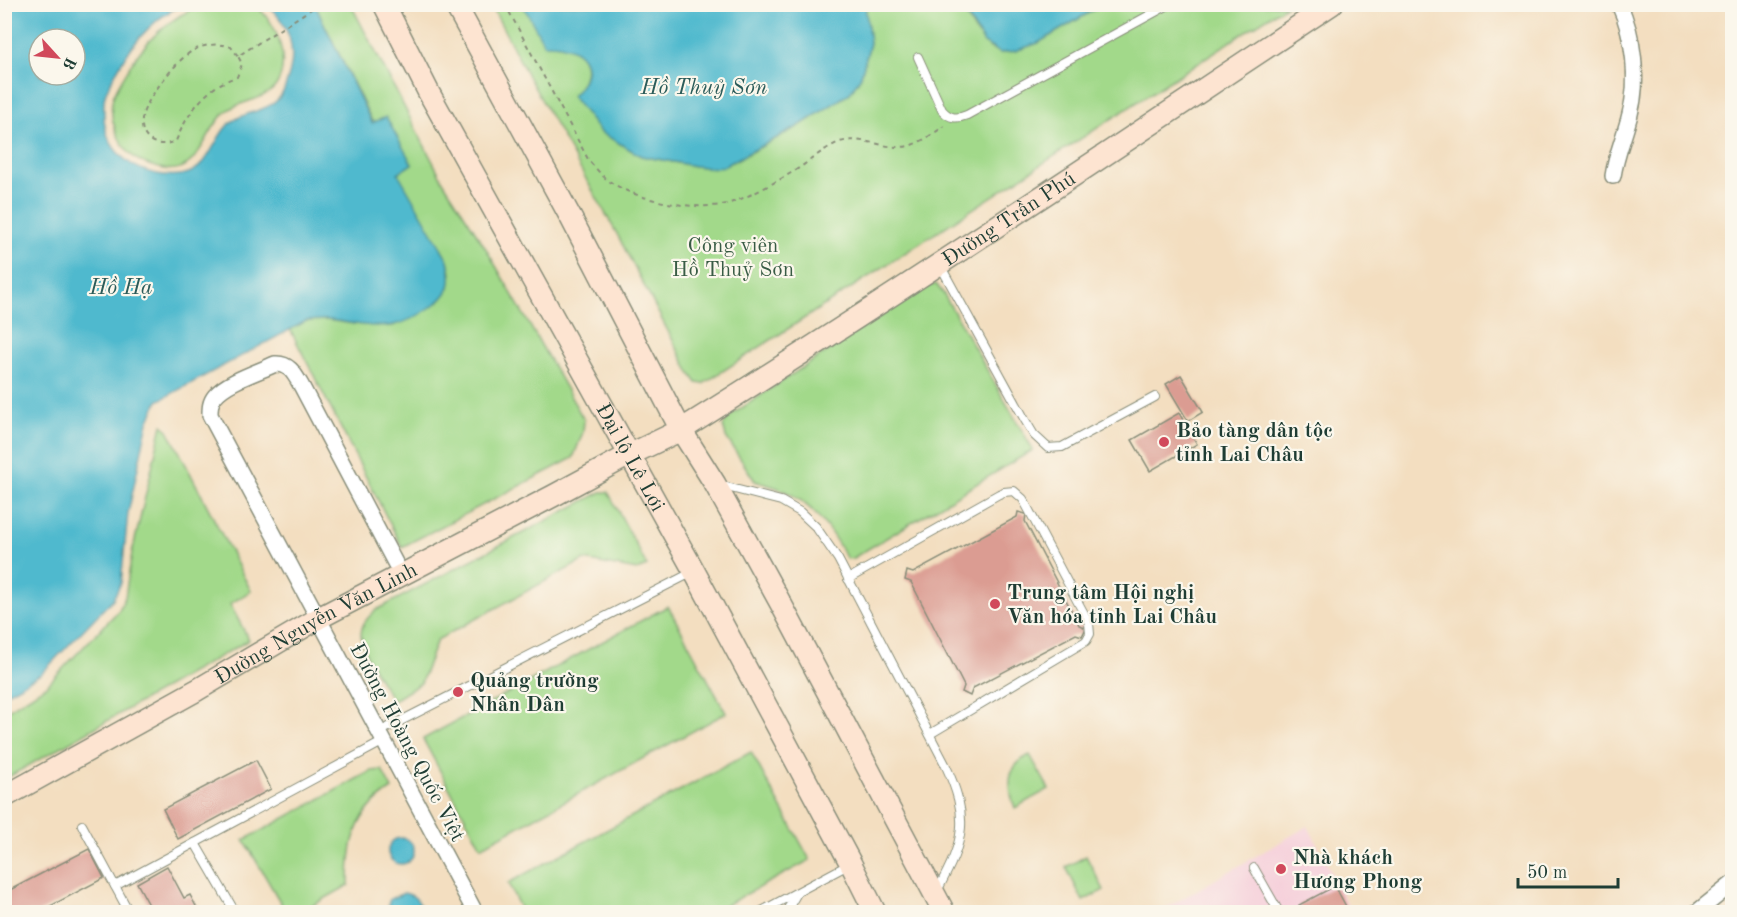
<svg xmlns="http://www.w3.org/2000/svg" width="1737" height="917" font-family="'Old Standard TT',serif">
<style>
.built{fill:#f5cfda}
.green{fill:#a2d98a;stroke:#608b5f;stroke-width:1.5}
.water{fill:#50b9ce;stroke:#387b81;stroke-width:1.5;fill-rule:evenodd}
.building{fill:#db9c92}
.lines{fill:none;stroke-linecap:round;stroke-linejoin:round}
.lane-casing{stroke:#898e7a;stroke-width:10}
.street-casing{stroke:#898e7a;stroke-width:18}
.secondary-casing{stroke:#898e7a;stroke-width:24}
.path{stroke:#898e7a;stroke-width:2;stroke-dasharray:4.5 4.5;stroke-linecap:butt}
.lane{stroke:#fff;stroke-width:8}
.street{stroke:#fff;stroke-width:15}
.secondary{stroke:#fde4d1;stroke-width:21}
.poi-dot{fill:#d1495b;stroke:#fbf7ec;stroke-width:2}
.labels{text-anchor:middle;stroke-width:4.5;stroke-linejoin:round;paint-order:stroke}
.street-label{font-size:21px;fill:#1f3d34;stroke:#fbf7ec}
.park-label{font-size:21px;fill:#395c45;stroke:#fbf7ec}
.poi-label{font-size:21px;font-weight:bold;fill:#1f3d34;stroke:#fbf7ec;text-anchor:start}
.water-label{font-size:22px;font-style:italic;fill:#2b5c5a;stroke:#fbf7ec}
</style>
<rect width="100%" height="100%" fill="#fbf7ec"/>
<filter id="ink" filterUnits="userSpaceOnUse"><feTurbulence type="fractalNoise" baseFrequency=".0167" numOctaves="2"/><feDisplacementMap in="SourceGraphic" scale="12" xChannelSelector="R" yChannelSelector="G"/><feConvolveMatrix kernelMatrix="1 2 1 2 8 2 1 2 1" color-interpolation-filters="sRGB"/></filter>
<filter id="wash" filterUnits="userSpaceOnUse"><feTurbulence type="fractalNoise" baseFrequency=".008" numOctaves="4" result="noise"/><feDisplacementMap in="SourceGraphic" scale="24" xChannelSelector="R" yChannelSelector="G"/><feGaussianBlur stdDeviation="1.35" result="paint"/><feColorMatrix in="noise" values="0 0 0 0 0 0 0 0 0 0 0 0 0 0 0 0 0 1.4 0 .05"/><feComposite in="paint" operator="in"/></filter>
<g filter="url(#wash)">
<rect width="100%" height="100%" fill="#f3dec0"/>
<path class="built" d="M1308,826l43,86h-192z"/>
<g class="green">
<path d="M204,4c12,0 39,-3 50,2 24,12 40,64 18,84 -12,11 -32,11 -45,21 -23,18 -26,64 -63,58 -20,-4 -34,-10 -44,-29 -6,-11 -10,-26 -8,-39 2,-9 8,-18 12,-25 18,-32 45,-59 80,-72z"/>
<path d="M315,5h36l92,176 42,66 99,173 -1,12 -10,26 -171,89 -112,-218 16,-8 21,-1 27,4 39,2 56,-38 2,-15 -3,-13 -51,-87 15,-9 -39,-41z"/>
<path d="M491,5h32c6,7 27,35 33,38 6,3 13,2 18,6 19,13 12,33 -1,47l27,36 41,24 54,10 20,2 20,-7 64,-35 51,-33 11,-17 9,-33 -5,-38h95l15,26 15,17 11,5 14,-2 23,-8 64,-38h185l-584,379 -6,-1 -7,-10 -73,-139 -89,-158z"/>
<path d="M936,284l7,9 90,157 -180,108 -6,1c-15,-27 -35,-57 -65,-69 -8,-4 -18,-6 -27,-9l-29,-44 -3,-11 5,-9 196,-130z"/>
<path d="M162,425l6,5 83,161 -21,13 19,36 -244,139v-67l42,-27 72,-75 6,-13 7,-44z"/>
<path d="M601,492h7l5,9 34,65 -10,4 -53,-10 -147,80 -16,43 -28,18c-10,-17 -37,-54 -31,-73 2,-8 9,-13 14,-18z"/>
<path d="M668,606l58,107 -245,134 -58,-108z"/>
<path d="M751,752l59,108 -97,52h-191l-14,-29z"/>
<path d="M1030,755l19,34 -34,19c-8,-22 -9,-42 15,-53z"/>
<path d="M382,770l10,19c-38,24 -43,54 -43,96l-48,27h-15l-42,-72 127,-69z"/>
<path d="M1086,856l18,34 -21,11 -17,-34z"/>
</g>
<g class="water">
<path d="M5,4l177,1c-36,16 -60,52 -76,87 -3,7 -2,15 -2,22 0,36 27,57 60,61 10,1 18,1 27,-3 18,-8 23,-32 36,-46 13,-14 34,-13 48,-24 8,-6 10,-15 13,-24 9,-28 2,-54 -21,-73h48l57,118 14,-6 26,47 -14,9 50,87c5,23 3,34 -17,47 -11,8 -23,15 -37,18 -19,4 -46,-3 -65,-5 -7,-1 -15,1 -23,1l-148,80 -10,21 -20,91 -7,70 -8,16 -72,75 -36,20zM39,39h36v36h-36z"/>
<path d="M523,5h342l5,38 -9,33 -11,17 -51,33 -75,40 -9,2 -20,-2 -54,-10 -41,-24 -28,-36c30,-29 9,-54 -28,-52z"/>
<path d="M960,5h142l-64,38 -23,8 -15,2 -16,-10z"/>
<circle cx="401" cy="851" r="13"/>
<path d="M404,893c11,2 17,9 17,19h-35l4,-13z"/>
</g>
<g id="blocks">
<g class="building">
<path d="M1181,375l22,37 -15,9 -22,-37z"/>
<path d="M1179,413l18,31 -47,27 -18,-31z"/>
<path d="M1018,512l8,2 -1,7 54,104 7,3 -4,8 -6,-2 -103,54 -3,8 -8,-4 2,-6 -53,-104 -6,-2 2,-9 6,2 104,-56z"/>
<path d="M256,760l15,29 -93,50 -15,-30z"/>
<path d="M89,849l15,29 -65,34h-35v-19z"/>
<path d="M167,866l17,32 6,-3 9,17h-46l-16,-29z"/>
<path d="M1335,886l14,26h-46l-4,-7z"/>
</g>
</g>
</g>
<g filter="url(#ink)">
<use href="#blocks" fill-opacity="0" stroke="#898e7a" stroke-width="1.5"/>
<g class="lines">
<g class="lane-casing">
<g id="lane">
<path d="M918,57l24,53c8,9 15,9 25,5l203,-111"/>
<path d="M940,265l85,155 9,15 14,13 14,-1 93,-50"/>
<path d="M719,485l62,16 19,11 16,15 22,32 107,205c25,54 20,76 -8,127"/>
<path d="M848,579l151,-85 5,-2 10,-1 9,8 66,124 1,11 -4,7 -156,93"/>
<path d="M379,732l314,-160"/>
<path d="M82,825l47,87"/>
<path d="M195,843l40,69"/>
<path d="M1254,868l25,44"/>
<path d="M115,886l269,-145"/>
<path d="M760,912l88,-47"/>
<path d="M786,912l11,-19"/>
</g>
</g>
<g class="street-casing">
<g id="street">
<path d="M1613,176c3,-21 12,-41 17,-62 9,-34 4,-78 -11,-110"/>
<path d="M402,576l-100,-189c-7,-12 -12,-24 -27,-23 -17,8 -49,18 -60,32 -5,6 -5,12 -5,19l265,497"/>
<path d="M1697,912l35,-28"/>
</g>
</g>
<g class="secondary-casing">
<g id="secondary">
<path id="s1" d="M384,4l45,89 265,478 157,293 24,48"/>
<path d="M455,4l116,214 110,212 34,54 66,120 163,308"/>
<path id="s2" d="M4,797l193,-107 122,-72 234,-122 76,-41 52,-25c220,-138 435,-283 651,-426"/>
</g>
</g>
<g class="path">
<path d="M505,4l84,157c7,7 14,17 23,22 27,18 87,29 118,20 21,-7 42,-19 61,-30 16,-9 30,-23 46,-30 21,-8 42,4 63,4 16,0 32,-13 45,-21"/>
<path d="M238,56l-7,-9c-11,-4 -26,-3 -37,3 -15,7 -47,48 -51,64 -6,24 12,36 33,27 11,-27 31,-56 61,-64l5,-13 -4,-8 81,-52"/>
</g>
<use href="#lane" class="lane"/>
<use href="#street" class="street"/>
<use href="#secondary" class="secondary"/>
</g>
</g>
<g class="poi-dot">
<circle cx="1164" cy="442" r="6"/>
<circle cx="995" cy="604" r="6"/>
<circle cx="458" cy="692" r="6"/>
<circle cx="1281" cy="869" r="6"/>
</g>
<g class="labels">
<g class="street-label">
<text dy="7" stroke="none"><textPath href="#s2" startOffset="1160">Đường Trần Phú</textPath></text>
<text dy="7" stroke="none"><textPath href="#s1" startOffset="516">Đại lộ Lê Lợi</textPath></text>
<text dy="7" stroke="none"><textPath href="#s2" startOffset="357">Đường Nguyễn Văn Linh</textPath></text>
<text transform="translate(408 742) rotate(62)" y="7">Đường Hoàng Quốc Việt</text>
</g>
<g class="park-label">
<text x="733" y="252">Công viên<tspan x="733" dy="24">Hồ Thuỷ Sơn</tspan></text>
</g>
<g class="poi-label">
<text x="1176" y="437">Bảo tàng dân tộc<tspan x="1176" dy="24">tỉnh Lai Châu</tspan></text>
<text x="1007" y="599">Trung tâm Hội nghị<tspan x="1007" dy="24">Văn hóa tỉnh Lai Châu</tspan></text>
<text x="470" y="687">Quảng trường<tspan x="470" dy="24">Nhân Dân</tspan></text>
<text x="1293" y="864">Nhà khách<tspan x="1293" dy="24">Hương Phong</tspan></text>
</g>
<g class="water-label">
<text x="704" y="94">Hồ Thuỷ Sơn</text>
<text x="121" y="294">Hồ Hạ</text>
</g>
</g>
<rect width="1737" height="917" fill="none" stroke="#fbf7ec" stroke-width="24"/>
<g transform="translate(57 57) rotate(117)"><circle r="28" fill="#fbf7ec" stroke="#a3ada2" stroke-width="1.5"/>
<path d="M0-4.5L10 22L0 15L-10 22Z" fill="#d1495b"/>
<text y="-9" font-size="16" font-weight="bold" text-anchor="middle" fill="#1f3d34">B</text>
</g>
<path d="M1518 878v9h100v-9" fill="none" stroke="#1f3d34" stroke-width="3"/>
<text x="1527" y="878" font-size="18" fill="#1f3d34" stroke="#fbf7ec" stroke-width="4.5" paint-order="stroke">50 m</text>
</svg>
